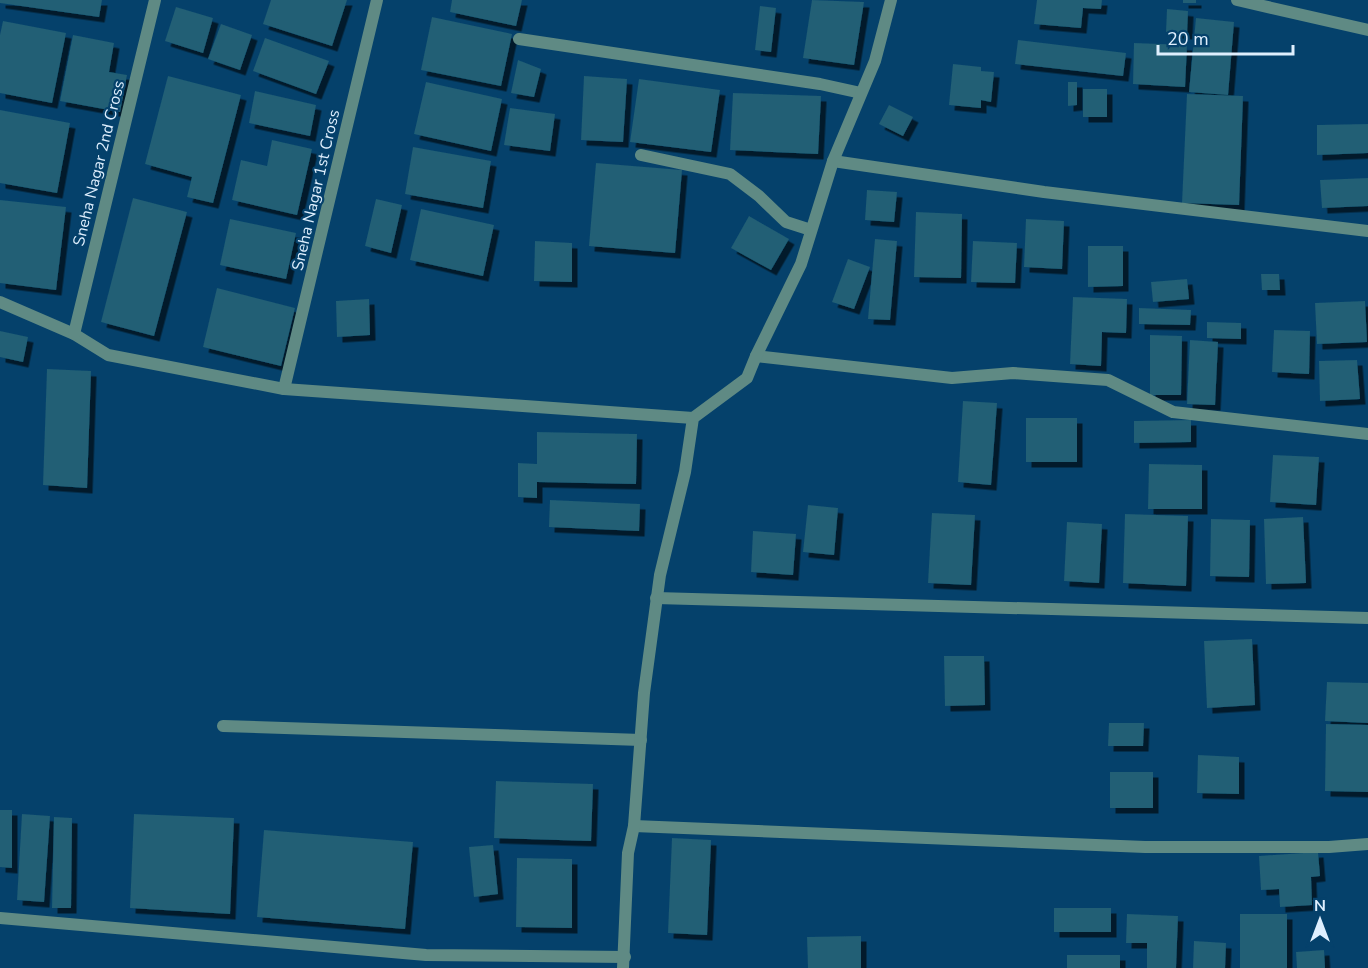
<svg xmlns="http://www.w3.org/2000/svg" width="1368" height="968" font-family="'Nunito Sans',sans-serif">
<style>
.building{fill:#205e75;filter:url(#shadow)}
.lines{fill:none;stroke-linecap:round;stroke-linejoin:round}
.minor{stroke:#5f8a84;stroke-width:12}
.labels{text-anchor:middle;stroke-width:4.5;stroke-linejoin:round;paint-order:stroke}
.street-label{font-size:16px;fill:#dfeffe;stroke:#05416b}
</style>
<defs>
<filter id="shadow"><feDropShadow dx="5.5" dy="5.5" stdDeviation="0" flood-color="#0009"/></filter>
</defs>
<rect width="100%" height="100%" fill="#05416b"/>
<g class="building">
<path d="M0,0h102l-3,17 -99,-14z"/>
<path d="M271,0h76l-15,46 -69,-22z"/>
<path d="M452,0h70l-6,26 -66,-14z"/>
<path d="M812,0l52,2 -10,63 -51,-7z"/>
<path d="M1037,0h65l-1,9 -18,-1 -2,20 -47,-4z"/>
<rect x="1183" y="0" width="13" height="3"/>
<path d="M760,6l16,2 -5,44 -16,-2z"/>
<path d="M176,7l37,11 -10,35 -38,-12z"/>
<path d="M1167,9l21,2 -1,23 -21,-2z"/>
<path d="M432,17l80,17 -11,52 -80,-16z"/>
<path d="M1196,18l38,4 -6,73 -39,-3z"/>
<path d="M3,21l63,12 -14,70 -52,-10v-58z"/>
<path d="M221,24l31,11 -12,35 -32,-11z"/>
<path d="M73,35l41,8 -5,29 18,3 -7,37 -60,-11z"/>
<path d="M265,38l64,23 -13,33 -63,-23z"/>
<path d="M1018,40l108,13 -3,23 -108,-12z"/>
<path d="M1134,43l53,2 -2,42 -52,-3z"/>
<path d="M518,60l23,9 -7,28 -23,-4z"/>
<path d="M953,64l28,3v4l13,1 -3,30 -10,-2v8l-32,-3z"/>
<path d="M168,76l73,19 -28,108 -26,-6 5,-20 -47,-13z"/>
<path d="M584,76l43,3 -4,63 -42,-2z"/>
<path d="M639,79l81,11 -9,62 -81,-10z"/>
<path d="M426,82l76,17 -11,52 -77,-17z"/>
<path d="M1068,82h9v23l-9,1z"/>
<rect x="1083" y="89" width="24" height="28"/>
<path d="M255,91l61,14 -6,31 -61,-13z"/>
<path d="M733,93l88,3 -3,58 -88,-4z"/>
<path d="M1187,94l56,2 -4,109 -57,-2z"/>
<path d="M889,105l24,12 -10,19 -24,-12z"/>
<path d="M510,108l45,6 -5,37 -46,-6z"/>
<path d="M0,110l70,13 -13,70 -57,-10z"/>
<path d="M1368,124v29l-51,2v-30z"/>
<path d="M272,140l40,9 -15,66 -65,-15 9,-40 26,6z"/>
<path d="M413,147l78,14 -8,47 -78,-14z"/>
<path d="M596,163l86,7 -7,83 -86,-7z"/>
<path d="M1368,178v28l-46,2 -2,-28z"/>
<path d="M867,190l30,2 -3,30 -29,-2z"/>
<path d="M133,198l54,14 -33,124 -53,-14z"/>
<path d="M376,199l26,6 -11,48 -26,-7z"/>
<path d="M0,200l66,7 -10,83 -56,-7z"/>
<path d="M421,209l73,16 -11,51 -73,-16z"/>
<path d="M916,212l46,2 -1,64 -47,-1z"/>
<path d="M749,216l40,23 -18,31 -40,-22z"/>
<path d="M230,219l66,14 -10,46 -66,-14z"/>
<path d="M1026,219l38,2 -2,48 -38,-2z"/>
<path d="M875,239l22,2 -7,79 -22,-1z"/>
<path d="M535,241l37,2v39l-38,-1z"/>
<path d="M973,241l44,2 -2,40 -44,-1z"/>
<path d="M1088,246h35v40l-35,1z"/>
<path d="M848,259l22,8 -16,42 -22,-7z"/>
<path d="M1261,274h18l1,16h-18z"/>
<path d="M1187,279l2,20 -36,3 -2,-20z"/>
<path d="M217,288l78,20 -14,58 -78,-19z"/>
<path d="M1073,297l54,2 -1,34 -24,-1 -1,34 -31,-2z"/>
<path d="M369,299l1,36 -33,2 -1,-36z"/>
<path d="M1365,301l2,41 -50,2 -2,-41z"/>
<path d="M1139,308l52,2 -1,15 -51,-1z"/>
<path d="M1207,322l34,1v16l-34,-1z"/>
<path d="M1274,330l36,1 -1,43 -37,-2z"/>
<path d="M0,331l28,6 -5,25 -23,-5z"/>
<path d="M1150,335l32,1 -1,59h-31z"/>
<path d="M1190,340l28,2 -3,63 -28,-1z"/>
<path d="M1357,360l3,39 -40,2 -1,-40z"/>
<path d="M47,369l44,2 -4,117 -44,-3z"/>
<path d="M963,401l34,2 -6,82 -33,-3z"/>
<rect x="1026" y="418" width="51" height="44"/>
<path d="M1191,420v22l-57,1v-22z"/>
<path d="M537,432l100,2 -1,50 -99,-2v16l-19,-1v-34l19,1z"/>
<path d="M1273,455l46,2 -3,48 -46,-3z"/>
<path d="M1149,464l53,1v44h-54z"/>
<path d="M550,500l90,4 -1,27 -90,-4z"/>
<path d="M808,505l30,3 -4,47 -31,-3z"/>
<path d="M932,513l43,2 -4,70 -43,-2z"/>
<path d="M1125,514l63,2 -2,70 -63,-3z"/>
<path d="M1303,517l3,66 -40,1 -2,-65z"/>
<path d="M1211,519l39,1 -1,57 -39,-1z"/>
<path d="M1067,522l35,2 -3,59 -35,-2z"/>
<path d="M753,531l43,3 -3,41 -42,-3z"/>
<path d="M1252,639l3,66 -48,3 -3,-67z"/>
<path d="M944,656h40l1,49 -40,1z"/>
<path d="M1327,682l41,1v40l-43,-2z"/>
<path d="M1109,723h35l-1,23h-35z"/>
<path d="M1326,724l42,1v67l-43,-1z"/>
<path d="M1198,755l41,2v37l-42,-1z"/>
<rect x="1110" y="772" width="43" height="36"/>
<path d="M496,781l97,3 -2,57 -97,-3z"/>
<path d="M0,810h12v58l-12,-1z"/>
<path d="M22,814l28,2 -6,86 -27,-2z"/>
<path d="M134,814l100,4 -4,96 -100,-6z"/>
<path d="M54,817l18,1 -1,90h-19z"/>
<path d="M264,830l149,12 -8,87 -148,-12z"/>
<path d="M672,838l39,2 -4,95 -39,-2z"/>
<path d="M493,845l5,49 -24,3 -5,-50z"/>
<path d="M1318,852l2,24 -9,1 1,28 -32,2 -1,-18 -18,1 -2,-34z"/>
<path d="M517,858l55,1v69l-56,-1z"/>
<rect x="1054" y="908" width="57" height="24"/>
<path d="M1127,914l51,2 -2,52h-29v-25h-21z"/>
<rect x="1240" y="914" width="47" height="54"/>
<path d="M861,936v32h-53l-1,-31z"/>
<path d="M1194,941l32,2 -1,25h-32z"/>
<path d="M1324,950l1,18h-28l-1,-16z"/>
<rect x="1067" y="955" width="53" height="13"/>
</g>
<g class="lines">
<g class="minor">
<path d="M1237,0l131,30"/>
<path d="M519,39l301,45 41,9"/>
<path d="M641,155l89,19 29,22 27,26 25,8"/>
<path d="M833,161l211,31 324,39"/>
<path d="M0,302l74,32 34,21 176,34 409,29"/>
<path d="M74,334l81,-334"/>
<path d="M756,356l196,22 61,-5 95,7 65,32 195,22"/>
<path d="M284,389l93,-389"/>
<path d="M656,598l712,20"/>
<path d="M223,726l418,14"/>
<path d="M634,826l511,21h184l39,-3"/>
<path d="M0,918l426,37 199,2"/>
<path d="M623,968l5,-115 6,-27 10,-133 16,-118 25,-103 8,-54 54,-40 9,-22 45,-92 32,-103 42,-100 16,-61"/>
</g>
</g>
<g class="labels">
<g class="street-label">
<text transform="translate(98 163) rotate(-76)" y="6">Sneha Nagar 2nd Cross</text>
<text transform="translate(315 190) rotate(-77)" y="6">Sneha Nagar 1st Cross</text>
</g>
</g>
<g transform="translate(1320 920)" stroke="#05416b" stroke-width="4.5" paint-order="stroke">
<path d="M0-4.5L10 22L0 15L-10 22Z" fill="#dfeffe"/>
<text y="-9" font-size="16" font-weight="bold" text-anchor="middle" fill="#dfeffe">N</text>
</g>
<path d="M1158 45v9h135v-9" fill="none" stroke="#dfeffe" stroke-width="3"/>
<text x="1167" y="45" font-size="18" fill="#dfeffe" stroke="#05416b" stroke-width="4.5" paint-order="stroke">20 m</text>
</svg>
